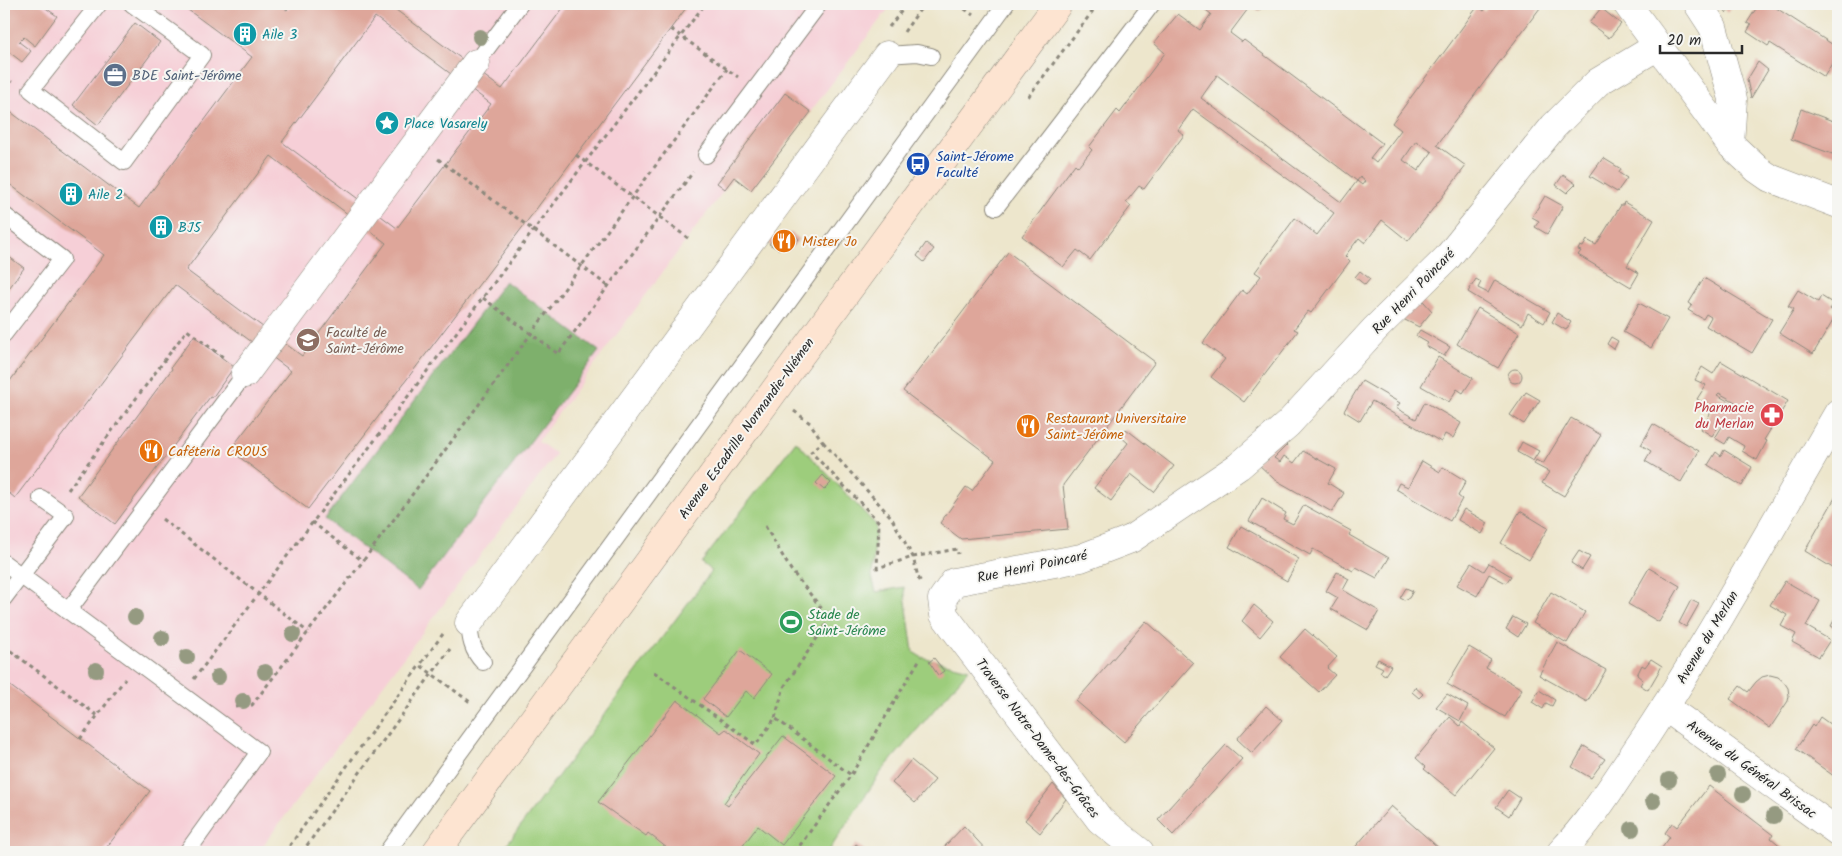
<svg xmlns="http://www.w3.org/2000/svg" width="1842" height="856" font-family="Kalam,sans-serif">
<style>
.built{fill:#f6cfd7}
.green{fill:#9dcd7c;stroke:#647c54}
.forest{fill:#7eb06c;stroke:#546e4c}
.building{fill:#dea69a;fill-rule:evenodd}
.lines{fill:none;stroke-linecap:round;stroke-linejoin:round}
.lane-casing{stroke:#8c887c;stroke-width:18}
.street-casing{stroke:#8c887c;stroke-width:29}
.secondary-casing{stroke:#8c887c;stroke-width:29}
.path{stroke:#8c887c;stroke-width:3;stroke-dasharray:4 4;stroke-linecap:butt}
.lane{stroke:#fff;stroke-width:16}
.street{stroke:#fff;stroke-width:28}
.secondary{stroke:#fde4d1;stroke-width:28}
.tree{fill:#959a81}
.labels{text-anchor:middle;stroke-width:4;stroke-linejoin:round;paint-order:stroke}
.culture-label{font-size:14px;fill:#0d838f;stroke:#f6f6f2;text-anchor:start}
.service-label{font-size:14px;fill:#4e5e75;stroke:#f6f6f2;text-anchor:start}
.transit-label{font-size:14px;fill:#164399;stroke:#f6f6f2;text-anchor:start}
.food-label{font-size:14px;fill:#c56008;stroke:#f6f6f2;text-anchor:start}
.street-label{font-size:14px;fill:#2b2b2b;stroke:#f6f6f2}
.education-label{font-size:14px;fill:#785e54;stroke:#f6f6f2;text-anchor:start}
.health-label{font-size:14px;fill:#be3a42;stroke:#f6f6f2;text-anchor:end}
.leisure-label{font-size:14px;fill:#27864d;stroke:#f6f6f2;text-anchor:start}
</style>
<rect width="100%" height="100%" fill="#f6f6f2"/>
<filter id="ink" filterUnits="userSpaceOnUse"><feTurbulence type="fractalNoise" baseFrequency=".02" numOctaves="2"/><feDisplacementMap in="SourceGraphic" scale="10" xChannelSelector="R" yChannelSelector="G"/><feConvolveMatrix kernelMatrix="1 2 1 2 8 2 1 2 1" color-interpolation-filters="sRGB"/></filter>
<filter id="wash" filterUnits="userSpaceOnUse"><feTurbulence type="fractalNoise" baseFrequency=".0096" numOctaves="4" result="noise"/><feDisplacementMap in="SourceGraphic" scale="20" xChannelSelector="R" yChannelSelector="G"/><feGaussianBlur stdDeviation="1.12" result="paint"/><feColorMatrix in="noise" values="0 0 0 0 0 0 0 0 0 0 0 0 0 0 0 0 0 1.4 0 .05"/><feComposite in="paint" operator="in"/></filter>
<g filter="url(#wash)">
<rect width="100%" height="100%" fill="#ede6cc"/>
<path class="built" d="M4,4h888l-141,186 -17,-13 -46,61 -150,203 18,13 -298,398h-254z"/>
<path class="green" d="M796,441l80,84 -4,52 4,15 28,-5 9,65 8,5 48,12 -88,103 -53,80h-327l211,-281 -11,-8z"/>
<path class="forest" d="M505,281l94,70 -181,239 -93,-71z"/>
<g id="blocks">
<g class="building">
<path d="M4,4h36l17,12 -22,30 -11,-9 -5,5 12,9 -9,11 -18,-14z"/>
<path d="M180,4h98l9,6 5,-6h96l114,85 64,-85h123l-164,220 -217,285 -78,-59 61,-79 -116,-86 -160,213 -11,-9v-100l100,-134 -100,-75v-73l135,101 113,-151zM375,17l116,87 -94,124 -115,-86zM271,156l115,87 -84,113 -116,-86z"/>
<path d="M1198,4h66l-5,7 -8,-6 -21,28 12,9 2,-2 138,103 -12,15 6,5 25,-33 -9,-7 86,-117 6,5 5,-7h54l-106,141 29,21 -58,75 -26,-21 -17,23 -6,-5 -14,18 5,5 -39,52 -3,-2 -14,18 4,2 -54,71 -33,-25 14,-18 -22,-16 39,-53 5,4 14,-18 -6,-4 40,-54 22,17 17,-22 -141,-104 -15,21 6,5 -40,54 -5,-3 -13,16 5,4 -41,54 -13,-10 -14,17 -41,-31 53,-72 3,3 14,-17 -3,-3 28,-37 3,3 45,-60 -11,-10 24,-29 22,16 11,-16zM1217,75l140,106 -16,21 -140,-104zM1416,141l16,11 -14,19 -15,-11zM1360,177l5,4 -3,4 -5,-4z"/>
<path d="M1720,4h14l-7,9z"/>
<path d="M1759,4h11l68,44v5l-14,24 -54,-34 -2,3 -21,-14 4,-7 -4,-2z"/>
<path d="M1601,8l20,16 -12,14 -20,-15z"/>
<path d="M135,23l25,19 -62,83 -25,-20z"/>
<path d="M1758,62l10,8 -17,28 -4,-18z"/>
<path d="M785,93l26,19 -60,78 -17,-13 -9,12 -8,-6z"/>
<path d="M1801,109l37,14v33l-47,-17z"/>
<path d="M1603,158l18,11 -2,4 8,5 -10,14 -27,-16z"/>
<path d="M1563,175l13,9 -9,9 -11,-8z"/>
<path d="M1545,196l18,10 -16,28 -12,-7 4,-6 -7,-4z"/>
<path d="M1624,202l30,18 -27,46 12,7 -8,14 -53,-32 3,-4 -3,-1 2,-4 3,1 4,-7 9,5 25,-40h2z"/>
<path d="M792,233l7,6 -7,8 -14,2 -9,-5 6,-9z"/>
<path d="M926,243l8,6 -10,13 -7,-6z"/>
<path d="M1008,252l147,110 -92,123 5,44 -107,10 -21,-16 26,-36 6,4 23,-31 -92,-69z"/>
<path d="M4,253l20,15 -20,27z"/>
<path d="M1360,271l10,8 -5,6 -10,-8z"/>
<path d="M1704,278l68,41 -20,34 -46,-27 5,-9 -5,-3 -3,5 -15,-9 4,-5 -3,-2z"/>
<path d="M1476,279l5,3 -3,6 10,5 7,-13 55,32 -6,11 -16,-10 -6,12 -54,-33z"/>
<path d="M1798,290l20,12 3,-6 13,8 -4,5 7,5 -24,40 -34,-21 15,-24 -6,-3z"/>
<path d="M1417,294l15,17 -13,16 -22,-11z"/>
<path d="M1639,303l29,16 -17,29 -28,-16z"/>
<path d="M1478,308l41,25 -21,35 -41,-24z"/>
<path d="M1557,313l14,9 -5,8 -14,-8z"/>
<path d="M1420,330l30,17 -6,9 -18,-10 2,-3 -12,-7z"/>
<path d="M194,336l40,31 -22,31 -2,-1 -95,127 -37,-28 94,-127 -1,-2z"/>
<path d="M1611,337l7,4 -4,8 -7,-5z"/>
<path d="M1438,357l35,21 -10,15 -6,-4 -8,13 -28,-16z"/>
<path d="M1721,361l67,40 -24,39 3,1 -10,19 -15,-9 2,-5 -15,-9 -4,7 -10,-6 8,-13 -3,-1 -8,12 -11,-7 12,-20 -16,-10 9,-14 -11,-5 7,-13 11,7zM1719,393l18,10 -2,2 -18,-10z"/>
<circle cx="1515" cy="376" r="7"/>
<path d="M1362,381l38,22 -4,5 20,11 9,-17 36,21 -8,15 -8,-4 -4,8 -69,-41 -12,20 -16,-10z"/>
<path d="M1526,392l14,8 -16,24 -14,-9z"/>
<path d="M1571,418l30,17 -37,61 -22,-13 7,-11 -15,-8 2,-4 7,4z"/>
<path d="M1653,424l46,27 -18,31 -36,-21 6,-10 -10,-6z"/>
<path d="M1126,429l48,37 -20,26 -23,-18 -20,27 -17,-13 34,-45 -8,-7z"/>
<path d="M1281,438l6,7 -13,13 6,4 4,-6 10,7 9,-12 33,18 -8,14 16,10 -12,19 -58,-33 -18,-17z"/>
<path d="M1522,442l17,9 -6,10 -16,-9z"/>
<path d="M1724,450l28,17 -10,19 -34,-21 8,-13 5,4z"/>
<path d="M1422,461l18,11 3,-5 23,14 -8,15 4,3 -12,22 -54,-32 3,-6 9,4z"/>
<path d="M823,475l8,8 -7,7 -8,-7z"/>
<path d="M1836,496l2,2v68l-2,4 -31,-19z"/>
<path d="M1262,498l24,15 -3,6 10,5 11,-19 47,26 -2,4 40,23 -12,20 -21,-11 -3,4 -40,-22 -3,6 -61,-34z"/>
<path d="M1464,509l24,14 -6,11 -24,-14z"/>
<path d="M1520,511l28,17 -19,32 -28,-17z"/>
<path d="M1241,526l58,33 -12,22 -58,-34z"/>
<path d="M1579,551l11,6 -8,13 -11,-7z"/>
<path d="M1471,563l13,8 5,-8 22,13 -5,7 -17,-9 -12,22 -20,-11z"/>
<path d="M1649,568l31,18 -21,36 -31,-18z"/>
<path d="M1337,572l12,7 -6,11 36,21 -11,19 -37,-21 7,-11 -12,-7z"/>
<path d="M1785,581l35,20 -14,25 24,14 -11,17 -27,-15 4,-8 -15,-8 6,-11 -17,-10z"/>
<path d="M1406,588l7,3 -4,7 -5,2 -4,-2z"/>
<path d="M1551,592l34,20 -18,31 -34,-20z"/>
<path d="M1691,600l8,4 -13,23 -7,-4z"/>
<path d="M1254,605l19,16 -13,16 -18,-16z"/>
<path d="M1838,613v17l-7,-4z"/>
<path d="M1513,617l13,7 -8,13 -12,-8z"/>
<path d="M1146,621l47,42 -69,79 -48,-41z"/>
<path d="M1305,629l32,28 -10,11 8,7 -16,17 -39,-35z"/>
<path d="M1557,642l49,28 -19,32 -48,-27z"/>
<path d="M1469,647l22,13 -5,8 36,21 -17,28 -58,-33z"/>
<path d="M740,650l32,24 -18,24 -8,-7 -20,26 -23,-18z"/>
<path d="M934,658l10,13 -6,4 -9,-13z"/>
<path d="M1378,659l13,7 -6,9 -5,-3 3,-4 -8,-4z"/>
<path d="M1651,659l11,7 -14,24 -8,-5 3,-5 -6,-5 5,-10 3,2z"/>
<path d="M1770,675l8,2 6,5 4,6 1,8 -1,5 -18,27 -40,-29 10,-13 8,6 8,-10 6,-5z"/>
<path d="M9,685l141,106 -47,61h-99v-160z"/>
<path d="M1415,687l8,7 -4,4 -7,-6z"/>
<path d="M1539,690l16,10 -3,6 -6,-3 -3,6 -11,-7z"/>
<path d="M1447,694l21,12 -8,15 -24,-14z"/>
<path d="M677,700l44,33 5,-4 33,25 -35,49 4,3 55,-70 53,40 -54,69 -24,-19 -20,26h-66l-24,-19 -2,3 -48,-34z"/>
<path d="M1266,706l16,14 -30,33 -15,-14z"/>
<path d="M1450,717l10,9 2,-4 32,26 -38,47 -32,-26 2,-2 -10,-9z"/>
<path d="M1820,717l18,13v49l-42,-30 16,-24 2,2z"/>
<path d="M1226,745l16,14 -69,76 -15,-15z"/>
<path d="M1584,746l21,13 -14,19 -19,-11z"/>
<path d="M911,760l24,20 -20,23 -23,-20z"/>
<path d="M1053,784l13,15 -26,34 -15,-13z"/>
<path d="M1709,786l64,49 -2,3 12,10 -3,4h-121l11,-15 -5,-4 7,-10 5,4z"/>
<path d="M1508,790l12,8 -11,18 -13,-9z"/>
<path d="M1391,806l49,43 -3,3h-86z"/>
<path d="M964,826l24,26h-39l-5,-5z"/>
<path d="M856,844l11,8h-17z"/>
</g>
</g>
</g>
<g filter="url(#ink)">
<use href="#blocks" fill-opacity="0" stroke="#8c887c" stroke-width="1"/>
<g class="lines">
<g class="lane-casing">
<g id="lane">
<path d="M99,4l-68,86 93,72 78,-107 -70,-51"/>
<path d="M887,55l30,-2 14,3"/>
<path d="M476,63l44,-59"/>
<path d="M706,155l113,-151"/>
<path d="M996,207l156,-203"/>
<path d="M4,215l58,44 -58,75"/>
<path d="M4,563l255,189 -72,100"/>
<path d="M4,598l62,-82 -25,-18"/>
<path d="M68,611l177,-237"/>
<path d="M469,623c1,15 3,28 14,39"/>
<path d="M387,852l619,-848"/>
</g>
</g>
<g class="street-casing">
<g id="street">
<path d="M1627,4l31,42"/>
<path d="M1698,4l15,23 20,72 -3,45"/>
<path d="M245,374l231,-311"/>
<path d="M469,623l418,-568"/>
<path d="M1665,707l173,125"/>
<path d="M1140,852l-40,-32 -156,-205 -2,-16 12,-17 127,-24 50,-19 108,-73 49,-42 87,-95 72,-71 107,-132 44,-44 60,-36 72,98 27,25 13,9 68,26"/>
<path d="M1561,852c33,-34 58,-77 85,-116 69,-105 129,-215 192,-323"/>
</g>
</g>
<g class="secondary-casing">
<path id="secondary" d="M436,852l622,-848"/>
</g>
<g class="path">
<path d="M958,4l15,11"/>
<path d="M889,27l18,-23"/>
<path d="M671,29l67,48"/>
<path d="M904,32l20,-28"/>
<path d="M4,78l8,4"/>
<path d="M1028,97l70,-93"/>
<path d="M576,155l112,83"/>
<path d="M438,159l170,127"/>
<path d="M483,298l75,56 135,-182"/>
<path d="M794,411l16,12 13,19 -12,10 68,70 -2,46 36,-11 44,-8 1,5"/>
<path d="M823,442l68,75 22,40 5,20 3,5"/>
<path d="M68,490l119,-160 36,27"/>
<path d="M162,519l146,113"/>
<path d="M312,522l51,39"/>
<path d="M765,526l26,44 39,49 -46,68 -9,31"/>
<path d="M443,634l-23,31 50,37"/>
<path d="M4,646l94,70"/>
<path d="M654,672l102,73 19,-27 76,57"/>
<path d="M194,679l511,-675"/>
<path d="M235,707l17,-2 111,-144 364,-492"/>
<path d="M80,739l45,-60"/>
<path d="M285,852l135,-187"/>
<path d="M302,852l148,-203"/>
<path d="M795,852l56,-77 70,-118"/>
</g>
<use href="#lane" class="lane"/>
<use href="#street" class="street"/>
<use href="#secondary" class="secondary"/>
</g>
<g class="tree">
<circle cx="480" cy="37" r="8"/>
<circle cx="135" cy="617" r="8"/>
<circle cx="293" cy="634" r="8"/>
<circle cx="162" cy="638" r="8"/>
<circle cx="187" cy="657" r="8"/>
<circle cx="96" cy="670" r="8"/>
<circle cx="265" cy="672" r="8"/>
<circle cx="218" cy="677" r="8"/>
<circle cx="243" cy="701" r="8"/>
<circle cx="1718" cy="775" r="8"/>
<circle cx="1669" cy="780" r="8"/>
<circle cx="1743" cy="794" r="8"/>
<circle cx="1653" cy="801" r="8"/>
<circle cx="1774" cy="816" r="8"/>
<circle cx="1632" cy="829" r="8"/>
</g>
</g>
<defs>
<g id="building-disc" transform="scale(1.25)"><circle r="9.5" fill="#0f9aa8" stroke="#f6f6f2"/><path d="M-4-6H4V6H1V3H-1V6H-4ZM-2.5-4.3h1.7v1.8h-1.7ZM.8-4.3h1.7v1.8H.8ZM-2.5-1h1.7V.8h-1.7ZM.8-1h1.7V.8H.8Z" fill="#fff"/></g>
<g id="office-disc" transform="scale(1.25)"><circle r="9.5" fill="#5c6f8a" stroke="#f6f6f2"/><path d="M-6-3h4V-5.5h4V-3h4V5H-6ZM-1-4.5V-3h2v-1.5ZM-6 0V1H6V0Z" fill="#fff"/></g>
<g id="sight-disc" transform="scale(1.25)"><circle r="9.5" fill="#0f9aa8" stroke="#f6f6f2"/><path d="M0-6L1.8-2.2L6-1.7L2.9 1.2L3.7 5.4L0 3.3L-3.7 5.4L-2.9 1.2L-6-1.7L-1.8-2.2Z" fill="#fff"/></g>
<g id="bus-disc" transform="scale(1.25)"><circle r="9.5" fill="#1a4fb4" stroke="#f6f6f2"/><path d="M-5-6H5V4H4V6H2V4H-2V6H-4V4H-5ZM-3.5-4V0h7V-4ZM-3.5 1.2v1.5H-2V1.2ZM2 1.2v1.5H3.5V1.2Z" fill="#fff"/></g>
<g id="restaurant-disc" transform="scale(1.25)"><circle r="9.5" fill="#e8710a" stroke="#f6f6f2"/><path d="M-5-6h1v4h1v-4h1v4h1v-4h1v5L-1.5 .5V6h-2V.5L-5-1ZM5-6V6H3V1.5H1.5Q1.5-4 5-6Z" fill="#fff"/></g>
<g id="university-disc" transform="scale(1.25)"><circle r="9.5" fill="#8d6e63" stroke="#f6f6f2"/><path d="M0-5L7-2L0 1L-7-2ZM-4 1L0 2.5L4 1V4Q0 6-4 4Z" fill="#fff"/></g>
<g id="pharmacy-disc" transform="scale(1.25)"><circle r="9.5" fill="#e0444e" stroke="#f6f6f2"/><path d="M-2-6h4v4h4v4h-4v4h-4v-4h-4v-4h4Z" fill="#fff"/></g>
<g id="stadium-disc" transform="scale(1.25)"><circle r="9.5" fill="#2e9e5b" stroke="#f6f6f2"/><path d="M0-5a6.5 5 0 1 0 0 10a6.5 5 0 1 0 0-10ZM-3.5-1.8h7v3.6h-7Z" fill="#fff"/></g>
</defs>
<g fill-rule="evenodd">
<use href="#building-disc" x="245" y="34"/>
<use href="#office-disc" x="115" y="75"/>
<use href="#sight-disc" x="387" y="123"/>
<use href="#bus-disc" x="918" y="164"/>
<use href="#building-disc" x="71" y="194"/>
<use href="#building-disc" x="161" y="227"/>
<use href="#restaurant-disc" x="784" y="241"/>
<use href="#university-disc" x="308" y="340"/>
<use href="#pharmacy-disc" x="1772" y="415"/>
<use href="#restaurant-disc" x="1028" y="426"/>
<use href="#restaurant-disc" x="151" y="451"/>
<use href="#stadium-disc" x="791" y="622"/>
</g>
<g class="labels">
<g class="culture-label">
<text x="262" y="39">Aile 3</text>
<text x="404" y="128">Place Vasarely</text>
<text x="88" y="199">Aile 2</text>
<text x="178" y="232">BJ5</text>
</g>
<g class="service-label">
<text x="132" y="80">BDE Saint-Jérôme</text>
</g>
<g class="transit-label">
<text x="936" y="161">Saint-Jérome<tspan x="936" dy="16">Faculté</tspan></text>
</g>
<g class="food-label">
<text x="802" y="246">Mister Jo</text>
<text x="1046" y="423">Restaurant Universitaire<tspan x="1046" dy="16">Saint-Jérôme</tspan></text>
<text x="168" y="456">Caféteria CROUS</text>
</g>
<g class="street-label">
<text transform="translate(1413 291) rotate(-46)" y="5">Rue Henri Poincaré</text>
<text transform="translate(746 428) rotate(-54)" y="5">Avenue Escadrille Normandie-Niémen</text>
<text transform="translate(1032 566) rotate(-12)" y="5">Rue Henri Poincaré</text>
<text transform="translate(1707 637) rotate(-59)" y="5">Avenue du Merlan</text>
<text transform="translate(1038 738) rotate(53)" y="5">Traverse Notre-Dame-des-Grâces</text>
<text transform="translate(1752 769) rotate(36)" y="5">Avenue du Général Brissac</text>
</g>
<g class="education-label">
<text x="326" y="337">Faculté de<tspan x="326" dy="16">Saint-Jérôme</tspan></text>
</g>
<g class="health-label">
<text x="1754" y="412">Pharmacie<tspan x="1754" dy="16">du Merlan</tspan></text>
</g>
<g class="leisure-label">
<text x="808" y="619">Stade de<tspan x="808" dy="16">Saint-Jérôme</tspan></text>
</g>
</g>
<rect width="1842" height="856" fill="none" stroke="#f6f6f2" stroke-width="20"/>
<path d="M1660 45v8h82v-8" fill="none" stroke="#2b2b2b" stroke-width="2.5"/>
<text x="1667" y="45" font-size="15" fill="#2b2b2b" stroke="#f6f6f2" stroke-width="4" paint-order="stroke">20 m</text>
</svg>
